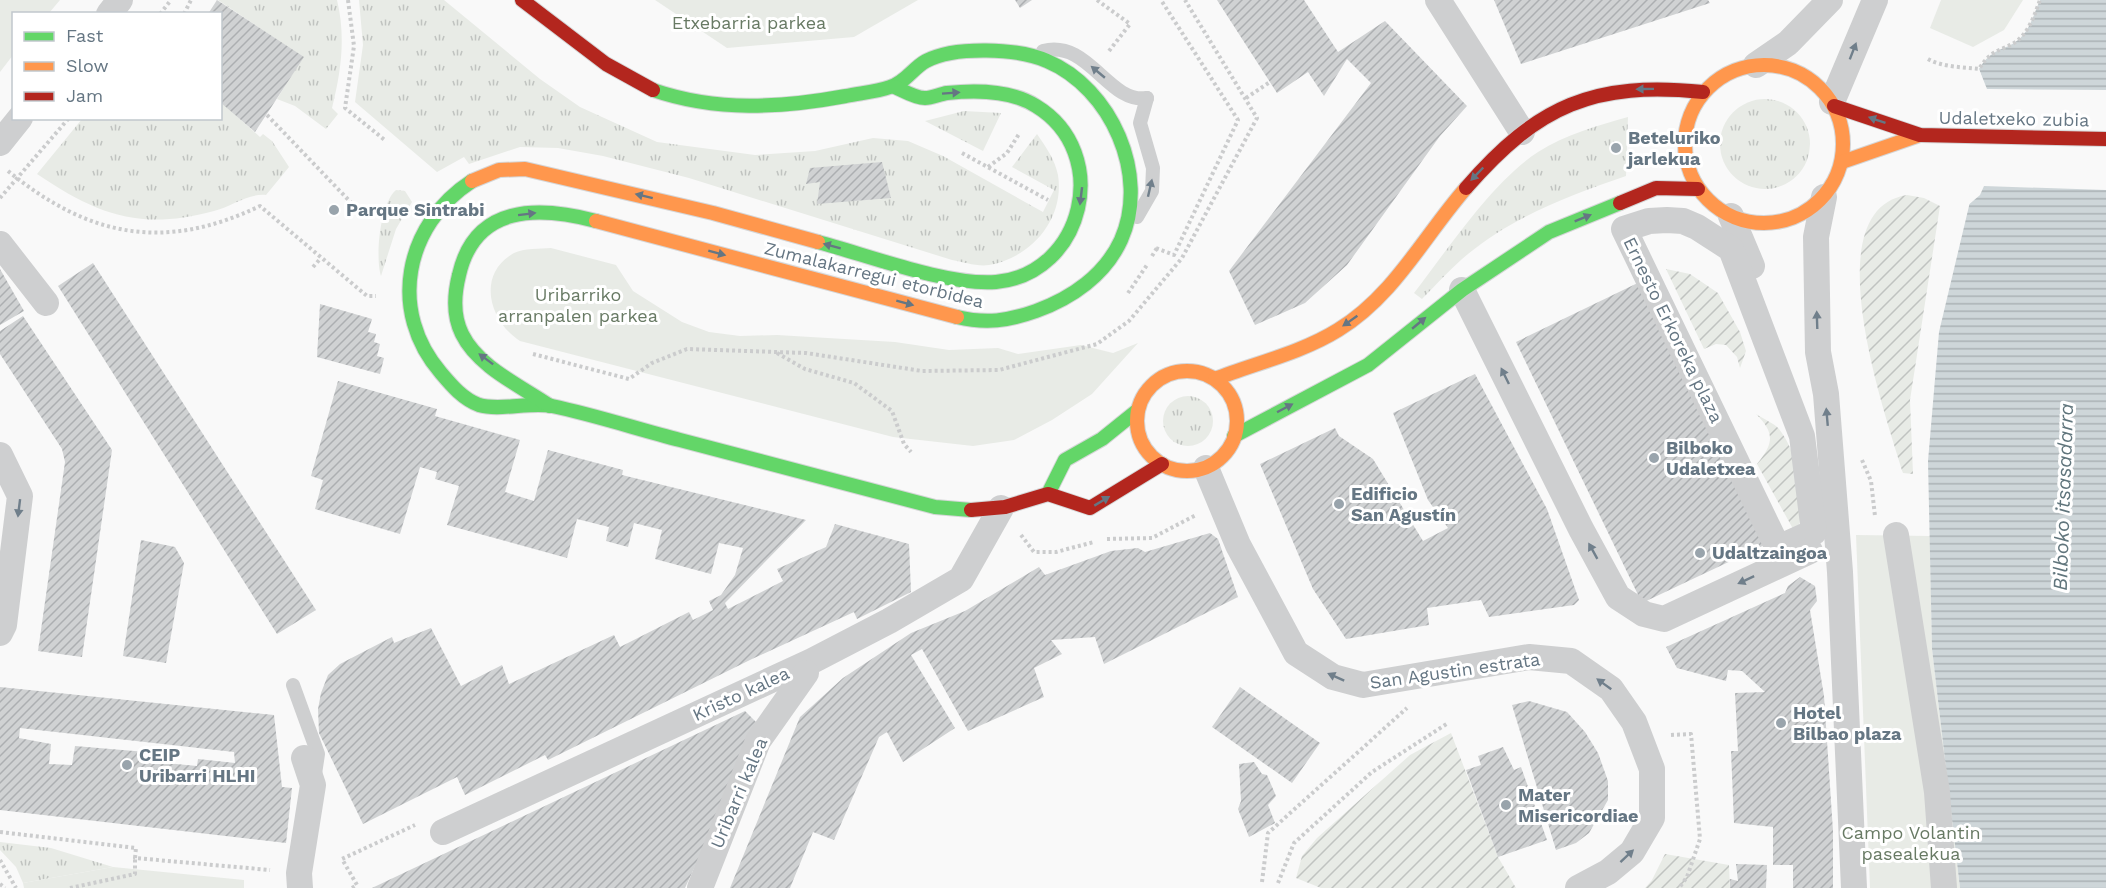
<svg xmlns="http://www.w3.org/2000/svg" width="2106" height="888" font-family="'Work Sans',sans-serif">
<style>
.grass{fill:url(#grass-tufts)}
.park{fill:#e8ebe6}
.garden{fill:url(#garden-furrows)}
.water{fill:url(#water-rules)}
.pier{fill:#f9f9f9}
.building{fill:url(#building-hatch);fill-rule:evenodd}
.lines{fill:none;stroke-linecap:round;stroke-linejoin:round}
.fast-casing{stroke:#d5d6d7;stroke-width:16}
.slow-casing{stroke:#d5d6d7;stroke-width:16}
.jam-casing{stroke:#d5d6d7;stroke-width:16}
.path{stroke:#cbcccd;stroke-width:4;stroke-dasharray:3 3;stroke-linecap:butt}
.lane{stroke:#cecfd0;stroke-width:14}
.street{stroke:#cecfd0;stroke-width:26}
.fast{stroke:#63d668;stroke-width:14}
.slow{stroke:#ff974d;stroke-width:14}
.jam{stroke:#b3261e;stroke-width:14}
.oneway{fill:#707f8b}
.oneway2{fill:#657683}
.poi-dot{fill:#99a4ac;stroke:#fff;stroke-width:2}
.labels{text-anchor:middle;stroke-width:6;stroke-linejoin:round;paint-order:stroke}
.park-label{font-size:18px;fill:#687a64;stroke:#fff}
.street-label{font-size:18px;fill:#657683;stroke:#fff}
.poi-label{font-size:18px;font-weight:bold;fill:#657683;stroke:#fff;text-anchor:start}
.water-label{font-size:20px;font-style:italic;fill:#60757c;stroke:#fff}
</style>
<defs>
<pattern id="grass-tufts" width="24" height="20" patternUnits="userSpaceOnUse" patternTransform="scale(1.5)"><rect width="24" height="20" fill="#e8ebe6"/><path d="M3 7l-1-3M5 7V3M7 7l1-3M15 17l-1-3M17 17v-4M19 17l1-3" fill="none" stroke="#c0c3c0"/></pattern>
<pattern id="garden-furrows" width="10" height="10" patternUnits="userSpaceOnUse" patternTransform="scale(1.5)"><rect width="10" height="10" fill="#e8ebe6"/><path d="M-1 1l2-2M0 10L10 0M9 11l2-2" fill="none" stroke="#c0c3c0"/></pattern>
<pattern id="water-rules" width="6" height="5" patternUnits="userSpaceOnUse" patternTransform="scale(1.5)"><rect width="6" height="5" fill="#ced6d9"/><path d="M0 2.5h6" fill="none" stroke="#abb2b5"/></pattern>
<pattern id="building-hatch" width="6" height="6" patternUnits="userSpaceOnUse" patternTransform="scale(1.5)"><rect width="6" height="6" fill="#d0d2d3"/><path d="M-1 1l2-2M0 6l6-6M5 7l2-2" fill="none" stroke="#acafb1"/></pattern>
</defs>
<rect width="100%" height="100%" fill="#f9f9f9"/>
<g class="grass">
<path d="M218,0h119c9,37 4,72 -5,108l6,6 -12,15 -31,-23 -18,-7 26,-42z"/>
<path d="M359,0h85l96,79 40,28 77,35 98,13 60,-4 58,-13 35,3 35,15 100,56 11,-22 -42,-23 25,-33c9,13 18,26 21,41 7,44 -27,83 -69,90 -11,2 -26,-3 -37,-5l-263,-82 -86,-22 -45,-8 -38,-1 -51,17 -5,-7 -27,15 -82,-70 8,-57z"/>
<circle cx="1765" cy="144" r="45"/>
<path d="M221,102l39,35 3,-3 9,7 17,26 -23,28c-17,-2 -36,12 -52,16 -74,20 -116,4 -177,-37l45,-55 138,-1z"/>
<path d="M964,111l37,2 -18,38 -58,-30z"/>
<path d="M1628,117l-2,59c-55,19 -112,40 -158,78 -16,13 -31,30 -46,45l-8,-6c34,-44 78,-111 124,-141 28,-18 59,-26 90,-35z"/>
<path d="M396,190l9,1 7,11 -16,27 -15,47c-6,-19 -1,-73 15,-86z"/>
<circle cx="1188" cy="421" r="25"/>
<path d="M0,842l51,6 62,19 -90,16 -7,-16 -16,-17z"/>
</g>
<g class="park">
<path d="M0,0h60l-11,13 -35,1 -1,41 -13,17z"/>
<path d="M655,0h263l-64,37 -127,11z"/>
<path d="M1941,0h82l-19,30 -31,17 -43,-19z"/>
<path d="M551,248l65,17 17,26 49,31 27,10 31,4 37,-1 118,7 54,8 49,-2 20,6 63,-9 32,8 25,-10 -46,51 -40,26 -38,20 -41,6 -80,-9 -373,-96c-31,-20 -44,-67 -6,-88 10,-5 26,-4 37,-5z"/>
<path d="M1856,535l74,1 2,113 28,239h-90z"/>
<path d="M113,867l131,13v8h-220l-1,-5z"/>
</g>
<g class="garden">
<path d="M1907,195l17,3 16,8 -30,194 3,74 -10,-1c-16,-54 -91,-263 4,-278z"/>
<path d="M1666,269l24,5 28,19 22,39 6,19 -6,17 -3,-11 -11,-12 -10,-1 -12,5z"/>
<path d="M1756,414c7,5 18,9 23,15 22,28 26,74 18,107l-40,-72c17,-21 18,-31 -1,-50z"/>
<path d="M1451,733l47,124 18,31h-195l-25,-10 6,-22 15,-18 93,-83z"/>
<path d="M1665,854l64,11 1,23h-85l7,-8z"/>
</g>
<path class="water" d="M2040,0h66v888h-146l-28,-239 -4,-188 11,-129 30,-126 17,-117 -7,-20c15,-25 30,-17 44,-34 8,-9 12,-24 17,-35z"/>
<path class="pier" d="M1976,68l3,1 8,20 119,1v100l-122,-4 -4,9 -14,12 17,-118z"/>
<g class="building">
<path d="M217,0l87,57 -49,75 -35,-30v-88h-12z"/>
<path d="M1015,0h17l-12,8z"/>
<path d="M1217,0h87l34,52 47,-31 82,85 -27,30 -93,129 -42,38 -50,22 -26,-54 142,-188 -24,-24 -23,37 -16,-24 -31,21z"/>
<path d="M1494,0h214l2,3 -189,61z"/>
<path d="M882,162l9,36 -74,6 3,-22 -14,2 4,-16z"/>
<path d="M93,263l223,347 -39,24 -219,-348z"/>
<path d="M0,269l24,42 -24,14z"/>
<path d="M1648,278l127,262 -133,63 -126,-261z"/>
<path d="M320,304l52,15 -4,13 8,2 -2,8 6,2 -3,12 7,2 -4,16 -63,-17z"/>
<path d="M23,316l89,134 -30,207 -44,-6 27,-189 -3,-13 -62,-95v-23z"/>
<path d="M1475,374l72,135 32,91 -5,5 -85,12 -8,-17 -54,8 2,17 -83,14 -33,-50 -53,-125 75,-36 4,8 34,23 50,82 25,-13 -20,-28 -35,-87z"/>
<path d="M338,381l99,28 -2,7 85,24 -15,52 29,9 14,-51 75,20 -1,5 184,45 -81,83 3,6 55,-28 -6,-12 49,-22 9,-23 74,20 2,48 -54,27 -3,-7 -102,47 -204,101 -3,-5 -80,40 -8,-18 -94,47 -44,-91 -1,-24 3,-16 7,-18 12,-11 52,-27 2,6 37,-15 30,58 41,-21 7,19 105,-49 6,12 69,-35 4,8 20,-10 -4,-9 12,-6 14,-20 8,-27 -24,-5 -8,31 -56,-15 7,-29 -28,-7 -6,24 -22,-6 3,-14 -32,-8 -10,39 -120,-33 12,-39 -24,-7 2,-7 -17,-5 -20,67 -85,-25 8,-29 -12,-4z"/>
<path d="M1210,533l8,6 20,58 -134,67 -9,-27 -44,3 11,14 -28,14 10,29 -76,34 -46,-82 -11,6 44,73 -52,34 -16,-30 -8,5 -45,103 -21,-8 -23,56h-60l70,-171 43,-39 68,-45 54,-22 74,-44 6,8 66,-24 27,-3 7,4z"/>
<path d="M141,540l34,7 9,16 -18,100 -43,-7z"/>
<path d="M1800,577l15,9 2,15 -7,9 14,86 9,135v57h-40v-23h-20v-38l-39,-4 -3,-72h7l-3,-58 30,-1 -23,-21 -14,-1 -2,11 -49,-13 -11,-21 119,-54 3,-7z"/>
<path d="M0,687l274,28 8,72 10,1 -6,55 -286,-33zM20,728l214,24 1,11 -37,-4 -1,7 -52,-5 1,-9 -71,-6 -3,19 -23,-1 2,-20 -32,-6z"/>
<path d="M1240,687l80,56 -28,40 -80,-56z"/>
<path d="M1529,701l38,11 18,20 13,21 10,28v19l-19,33 -13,10 -20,7 -44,-145z"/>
<path d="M745,711l15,15 -75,162h-313z"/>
<path d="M1503,747l11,23 7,-3 26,73 -49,17 -32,-87 15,-5 -3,-9z"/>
<path d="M1254,762l8,12 5,1 9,21 -8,9 7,18 -26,14 -11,-28 3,-8 -2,-37z"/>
<path d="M1736,864l31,1 -1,23h-36v-9l8,2z"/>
</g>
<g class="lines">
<g class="fast-casing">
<g id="fast">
<path d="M653,90c64,22 128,18 193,6 14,-3 30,-4 44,-9 15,-4 23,-19 36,-26 28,-15 92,-13 121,0 64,27 103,114 74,179 -16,35 -49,58 -85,71 -28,10 -50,13 -79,6"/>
<path d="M472,181c-68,44 -84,131 -31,192 11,13 22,26 38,32 20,6 51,-3 73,1 43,9 85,23 128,34 85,22 170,45 255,67l36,3"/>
<path d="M818,242c49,13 130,44 178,40 88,-8 117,-129 40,-176 -25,-16 -60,-16 -89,-13 -7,1 -15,5 -22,5 -10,0 -21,-7 -30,-11"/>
<path d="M550,406c-29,-20 -72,-39 -88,-72 -9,-18 -8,-39 -3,-59 16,-71 80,-69 137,-54"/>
<path d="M1234,436l134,-71 94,-75 87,-58 71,-29"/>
<path d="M1048,494l17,-34 37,-21 36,-29"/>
</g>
</g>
<g class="slow-casing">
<g id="slow">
<circle cx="1764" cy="144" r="79"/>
<path d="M1842,162l78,-27"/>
<path d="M472,181l27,-11 26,-1 188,44 105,29"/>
<path d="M596,221l361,96"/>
<circle cx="1187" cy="421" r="50"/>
<path d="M1215,379c41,-16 86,-26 123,-49 56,-34 86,-94 128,-142"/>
</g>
</g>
<g class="jam-casing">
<g id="jam">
<path d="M522,0l84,64 47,26"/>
<path d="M1834,106l86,29 186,4"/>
<path d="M1466,188c72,-83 128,-107 237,-96"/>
<path d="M1620,203l36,-15 42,1"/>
<path d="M971,510l34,-3 43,-13 42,14 72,-44"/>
</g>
</g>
<g class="path">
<path d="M348,0l6,46 -9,62 41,33"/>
<path d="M1097,0l33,24 -21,27"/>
<path d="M160,14l11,-14"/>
<path d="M184,14l7,-14"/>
<path d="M1928,59c14,8 34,8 51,10 15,-25 30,-17 44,-34 8,-9 13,-24 17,-35"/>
<path d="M1246,98l24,-16"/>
<path d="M267,115l95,99"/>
<path d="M962,153l86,47"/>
<path d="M988,167l19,-14 12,-19"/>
<path d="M8,171c81,66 156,81 252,35l107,90h9"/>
<path d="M0,198l69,-80"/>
<path d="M1156,248l18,7 64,-135 -77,-120"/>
<path d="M1152,256l5,-8"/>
<path d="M313,267l8,-9"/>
<path d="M1128,293l19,-28"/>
<path d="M777,353l28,16 49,14 38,28 12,33 7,8"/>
<path d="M533,354l96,25 23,-16 35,-14 119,4 116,18 77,-1 98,-26 32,-23 53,-63 75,-140 -72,-118"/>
<path d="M1862,460l9,21 4,35"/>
<path d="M1021,535l13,17h22l38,-10"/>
<path d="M1107,539l45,-1 44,-23"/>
<path d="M1671,735l20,-1 9,105 -13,38 -8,11"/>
<path d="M0,832l136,16 -1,10 135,12"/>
<path d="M0,860l16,28"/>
<path d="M1262,882l6,-49 139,-125"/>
<path d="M1278,883l16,-40 78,-71 76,-49"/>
<path d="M0,884l5,4"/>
<path d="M70,888l65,-14v-16"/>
<path d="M352,888l5,-3 -15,-26 73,-34"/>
</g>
<g class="lane">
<path d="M1043,51c46,-12 65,53 104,47"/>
<path d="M1137,217l15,-26 1,-23 -13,-45 7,-25"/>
<path d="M293,685l25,69 -3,20"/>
</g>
<g class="street">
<path d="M1438,0l84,132"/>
<path d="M109,14l11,-14"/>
<path d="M1756,65l32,-22 42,-43"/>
<path d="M1832,102l43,-102"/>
<path d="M0,143l20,-25"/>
<path d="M1824,197l-8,40 2,115 8,42 14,178 14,316"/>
<path d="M1731,216l21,50"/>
<path d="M1667,220l16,1 14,6 34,22 71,187 12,96 -36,16 -154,-319 25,-8z"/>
<path d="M0,244l46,59"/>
<path d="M1462,290l119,239 37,68 26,17 20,5 146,-68"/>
<path d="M0,455l20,41 -16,129 -4,8"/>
<path d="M1206,468l32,77 58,108 37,24 30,8 166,-28 42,4 40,28 23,33 18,47v49l-20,34 -24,20 -30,16"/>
<path d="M1896,535l41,257 7,96"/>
<path d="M443,832l369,-171 77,-40 72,-42 40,-71"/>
<path d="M300,888l-1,-15 14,-88 -9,-27"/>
<path d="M700,888l58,-147 48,-68"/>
</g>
<use href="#fast" class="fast"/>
<use href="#slow" class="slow"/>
<use href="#jam" class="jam"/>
</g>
<defs><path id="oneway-solid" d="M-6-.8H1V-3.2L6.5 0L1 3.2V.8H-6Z" transform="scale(1.5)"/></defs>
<g class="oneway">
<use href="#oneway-solid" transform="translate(1853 51) rotate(-69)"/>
<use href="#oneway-solid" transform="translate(1098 72) rotate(-140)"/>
<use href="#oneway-solid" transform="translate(1150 188) rotate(-77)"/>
<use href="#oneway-solid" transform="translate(1817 320) rotate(-92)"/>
<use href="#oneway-solid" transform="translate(1505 376) rotate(-116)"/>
<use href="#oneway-solid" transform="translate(1827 417) rotate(-95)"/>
<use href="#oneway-solid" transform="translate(19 508) rotate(97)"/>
<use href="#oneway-solid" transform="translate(1593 551) rotate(-119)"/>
<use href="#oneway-solid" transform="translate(1746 580) rotate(155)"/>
<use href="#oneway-solid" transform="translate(1336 677) rotate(-156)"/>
<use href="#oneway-solid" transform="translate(1604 684) rotate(-144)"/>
<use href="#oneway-solid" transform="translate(1627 856) rotate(-43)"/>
</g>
<g class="oneway2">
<use href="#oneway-solid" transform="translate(1645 89) rotate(179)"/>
<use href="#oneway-solid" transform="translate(951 93) rotate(-4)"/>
<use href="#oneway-solid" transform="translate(1877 120) rotate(-161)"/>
<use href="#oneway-solid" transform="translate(1477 174) rotate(134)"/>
<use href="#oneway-solid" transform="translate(644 196) rotate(-166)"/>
<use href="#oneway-solid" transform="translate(1081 196) rotate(97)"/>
<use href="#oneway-solid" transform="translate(527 214) rotate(-7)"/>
<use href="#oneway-solid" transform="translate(1583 218) rotate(-22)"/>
<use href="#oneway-solid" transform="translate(832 246) rotate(-165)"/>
<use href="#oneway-solid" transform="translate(717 253) rotate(15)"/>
<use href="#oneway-solid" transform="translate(905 303) rotate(15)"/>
<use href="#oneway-solid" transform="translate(1350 321) rotate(145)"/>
<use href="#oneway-solid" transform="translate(1419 323) rotate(-40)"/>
<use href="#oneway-solid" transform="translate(486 359) rotate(-143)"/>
<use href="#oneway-solid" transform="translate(1285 408) rotate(-28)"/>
<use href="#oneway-solid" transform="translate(1102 501) rotate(-31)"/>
</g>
<g class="poi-dot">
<circle cx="1616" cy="148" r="6"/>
<circle cx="334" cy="210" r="6"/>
<circle cx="1654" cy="458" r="6"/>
<circle cx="1339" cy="504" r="6"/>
<circle cx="1700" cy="553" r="6"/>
<circle cx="1781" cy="723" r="6"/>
<circle cx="127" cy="765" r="6"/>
<circle cx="1506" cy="805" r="6"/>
</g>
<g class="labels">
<g class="park-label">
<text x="749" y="29">Etxebarria parkea</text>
<text x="578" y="301">Uribarriko<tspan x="578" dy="21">arranpalen parkea</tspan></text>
<text x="1911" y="839">Campo Volantin<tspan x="1911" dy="21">pasealekua</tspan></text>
</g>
<g class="street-label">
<text transform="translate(2014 119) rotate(1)" y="6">Udaletxeko zubia</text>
<text transform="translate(874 275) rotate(14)" y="6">Zumalakarregui etorbidea</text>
<text transform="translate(1673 330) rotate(64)" y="6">Ernesto Erkoreka plaza</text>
<text transform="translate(1455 671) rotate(-8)" y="6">San Agustin estrata</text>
<text transform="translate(741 694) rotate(-25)" y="6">Kristo kalea</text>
<text transform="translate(739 793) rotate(-67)" y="6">Uribarri kalea</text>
</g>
<g class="poi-label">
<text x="1628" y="144">Beteluriko<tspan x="1628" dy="21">jarlekua</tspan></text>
<text x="346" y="216">Parque Sintrabi</text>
<text x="1666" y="454">Bilboko<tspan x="1666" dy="21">Udaletxea</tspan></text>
<text x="1351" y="500">Edificio<tspan x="1351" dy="21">San Agustín</tspan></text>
<text x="1712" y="559">Udaltzaingoa</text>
<text x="1793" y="719">Hotel<tspan x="1793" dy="21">Bilbao plaza</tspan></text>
<text x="139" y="761">CEIP<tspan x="139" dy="21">Uribarri HLHI</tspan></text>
<text x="1518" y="801">Mater<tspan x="1518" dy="21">Misericordiae</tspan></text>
</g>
<g class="water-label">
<text transform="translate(2063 497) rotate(-88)" y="7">Bilboko itsasadarra</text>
</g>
</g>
<rect x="12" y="12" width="210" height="108" fill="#ffffff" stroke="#c1c8cd" stroke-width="1.5"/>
<rect x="24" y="32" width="30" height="9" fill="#63d668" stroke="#c1c8cd" stroke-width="1.5"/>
<text x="66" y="42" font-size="18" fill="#657683">Fast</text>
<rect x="24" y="62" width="30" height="9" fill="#ff974d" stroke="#c1c8cd" stroke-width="1.5"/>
<text x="66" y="72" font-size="18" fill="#657683">Slow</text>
<rect x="24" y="92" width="30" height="9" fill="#b3261e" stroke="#c1c8cd" stroke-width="1.5"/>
<text x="66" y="102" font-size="18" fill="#657683">Jam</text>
</svg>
